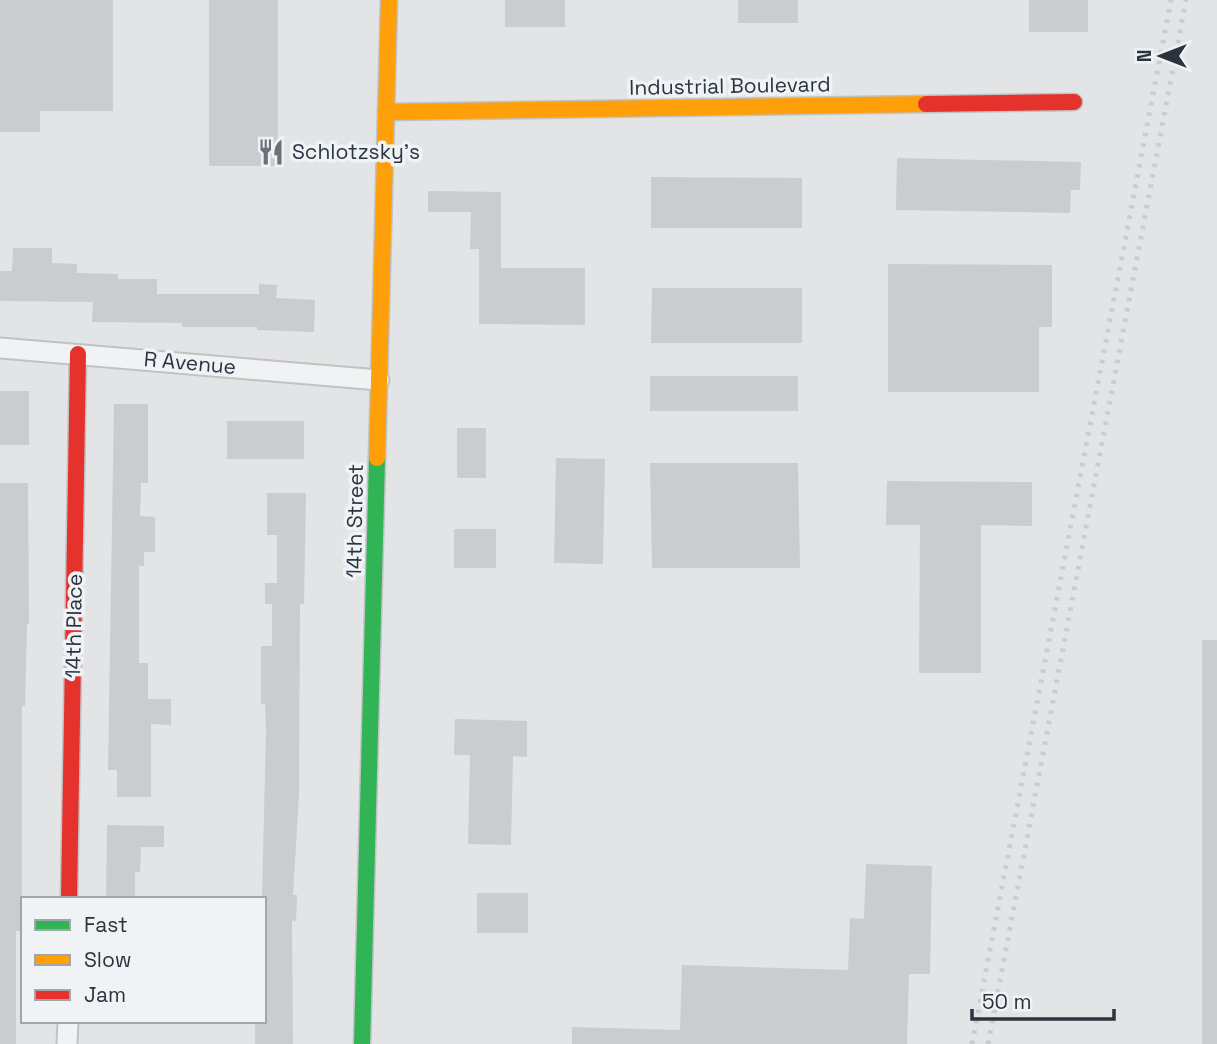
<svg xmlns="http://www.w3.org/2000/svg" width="1217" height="1044" font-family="'Space Grotesk',sans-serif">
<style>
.building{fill:#caccce}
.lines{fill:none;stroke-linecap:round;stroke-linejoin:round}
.street-casing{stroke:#c0c2c4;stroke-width:23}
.fast-casing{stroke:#c0c2c4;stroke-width:19}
.slow-casing{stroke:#c0c2c4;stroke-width:19}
.jam-casing{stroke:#c0c2c4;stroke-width:19}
.street{stroke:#f1f2f3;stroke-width:19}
.fast{stroke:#30b455;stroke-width:16}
.slow{stroke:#ff9f0a;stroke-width:16}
.jam{stroke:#e5322d;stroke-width:16}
.rail{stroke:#caccce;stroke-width:5;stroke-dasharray:3.5 7;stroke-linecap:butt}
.labels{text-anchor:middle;stroke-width:7;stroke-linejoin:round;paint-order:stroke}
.street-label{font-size:21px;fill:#2a333e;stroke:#eff3f6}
.poi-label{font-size:21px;fill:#2a333e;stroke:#eff3f6;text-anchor:start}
</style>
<rect width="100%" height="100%" fill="#e2e4e6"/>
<g class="building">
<path d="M0,0h113v111h-73v21h-40z"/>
<rect x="209" y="0" width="69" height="166"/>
<rect x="505" y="0" width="60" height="27"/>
<rect x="738" y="0" width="60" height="23"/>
<rect x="1029" y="0" width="59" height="32"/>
<path d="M897,158l184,4 -1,28h-9l-1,23 -174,-3z"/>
<path d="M651,177l151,1v50h-151z"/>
<path d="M428,191l73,1v76h84v57l-106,-1v-75h-9l1,-37h-43z"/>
<path d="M13,248h39v15l25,1v9l41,1v5h39v15h102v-10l18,1 -1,13 39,2 -1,32 -57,-2v-3h-75v-4l-90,-1 1,-20 -93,-1v-30h12z"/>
<path d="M888,264l164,1v62h-13v65h-151z"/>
<path d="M652,288h150v55h-151z"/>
<rect x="650" y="376" width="148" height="35"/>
<rect x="0" y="391" width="29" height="54"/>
<path d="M114,404h34v79h-7l-1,33 15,1v35h-11v14h-5v97h9v36h23v26l-20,-1v73h-34v-27h-9z"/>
<rect x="227" y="421" width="77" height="38"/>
<rect x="457" y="428" width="29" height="50"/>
<path d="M556,458l49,1 -2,105 -49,-1z"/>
<path d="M650,463h148l2,105h-148z"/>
<path d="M887,481l145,1v44l-51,-1v148h-62l1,-148h-34z"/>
<path d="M0,483h28l1,141h-2l-2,82h-3v225h-6v113h-16z"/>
<path d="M267,493h39l-2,111h-4l-1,190 -6,101h4l-1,26 -4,-1 1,124h-38v-23h9l-2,-122 4,-169 -1,-26h-4v-58h11v-42h-7v-21h12v-48h-10z"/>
<rect x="454" y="529" width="42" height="39"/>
<rect x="1202" y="640" width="15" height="404"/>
<path d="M455,719l72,2v36l-14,-1 -2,89 -43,-1 2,-89h-16z"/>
<path d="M107,825l57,1v21h-23l-1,25h-5v27h-29z"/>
<path d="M866,864l66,2 -2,108h-21l-2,70h-335v-17l108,3 2,-65 166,5 2,-52 14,1z"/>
<rect x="477" y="893" width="51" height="40"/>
</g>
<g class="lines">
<g class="street-casing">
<g id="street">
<path d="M0,348l379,32"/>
<path d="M67,1044l1,-23"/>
</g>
</g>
<g class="fast-casing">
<path id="fast" d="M362,1044l15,-586"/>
</g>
<g class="slow-casing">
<g id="slow">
<path d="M386,112l540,-8"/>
<path d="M377,458l12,-458"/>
</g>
</g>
<g class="jam-casing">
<g id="jam">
<path d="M926,104l148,-2"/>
<path d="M69,899l9,-545"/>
</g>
</g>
<use href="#street" class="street"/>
<use href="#fast" class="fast"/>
<use href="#slow" class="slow"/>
<use href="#jam" class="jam"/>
<g class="rail">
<path d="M972,1044l199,-1044"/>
<path d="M988,1044l198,-1044"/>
</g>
</g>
<defs>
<g id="restaurant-bare" transform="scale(2.1)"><path d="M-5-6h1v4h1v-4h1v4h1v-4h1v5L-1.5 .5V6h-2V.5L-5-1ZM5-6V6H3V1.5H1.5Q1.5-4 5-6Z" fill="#6a7179" stroke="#eff3f6" stroke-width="2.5" paint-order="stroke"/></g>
</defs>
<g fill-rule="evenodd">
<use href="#restaurant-bare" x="271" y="152"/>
</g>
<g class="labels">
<g class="street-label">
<text transform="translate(730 86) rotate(-1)" y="7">Industrial Boulevard</text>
<text transform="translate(190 363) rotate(5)" y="7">R Avenue</text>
<text transform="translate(355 521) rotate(-89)" y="7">14th Street</text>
<text transform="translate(74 626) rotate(-89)" y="7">14th Place</text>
</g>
<g class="poi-label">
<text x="292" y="159">Schlotzsky's</text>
</g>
</g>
<rect x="21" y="897" width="245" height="126" fill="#eff3f6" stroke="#a0a6ac" stroke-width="2"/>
<rect x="35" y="920" width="35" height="10" fill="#30b455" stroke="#a0a6ac" stroke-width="2"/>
<text x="84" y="932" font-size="21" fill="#2a333e">Fast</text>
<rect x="35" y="955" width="35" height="10" fill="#ff9f0a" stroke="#a0a6ac" stroke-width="2"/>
<text x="84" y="967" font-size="21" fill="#2a333e">Slow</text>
<rect x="35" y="990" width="35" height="10" fill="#e5322d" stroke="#a0a6ac" stroke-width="2"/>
<text x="84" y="1002" font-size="21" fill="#2a333e">Jam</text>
<g transform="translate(1161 56) rotate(270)" stroke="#eff3f6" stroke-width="5" paint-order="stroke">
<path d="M0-5L12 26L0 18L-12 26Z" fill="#2a333e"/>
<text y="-10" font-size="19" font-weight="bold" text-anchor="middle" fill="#2a333e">N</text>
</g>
<path d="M972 1009v10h142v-10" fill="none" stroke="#2a333e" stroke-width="3.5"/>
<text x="982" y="1009" font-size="21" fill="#2a333e" stroke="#eff3f6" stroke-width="5" paint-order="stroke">50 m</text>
</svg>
